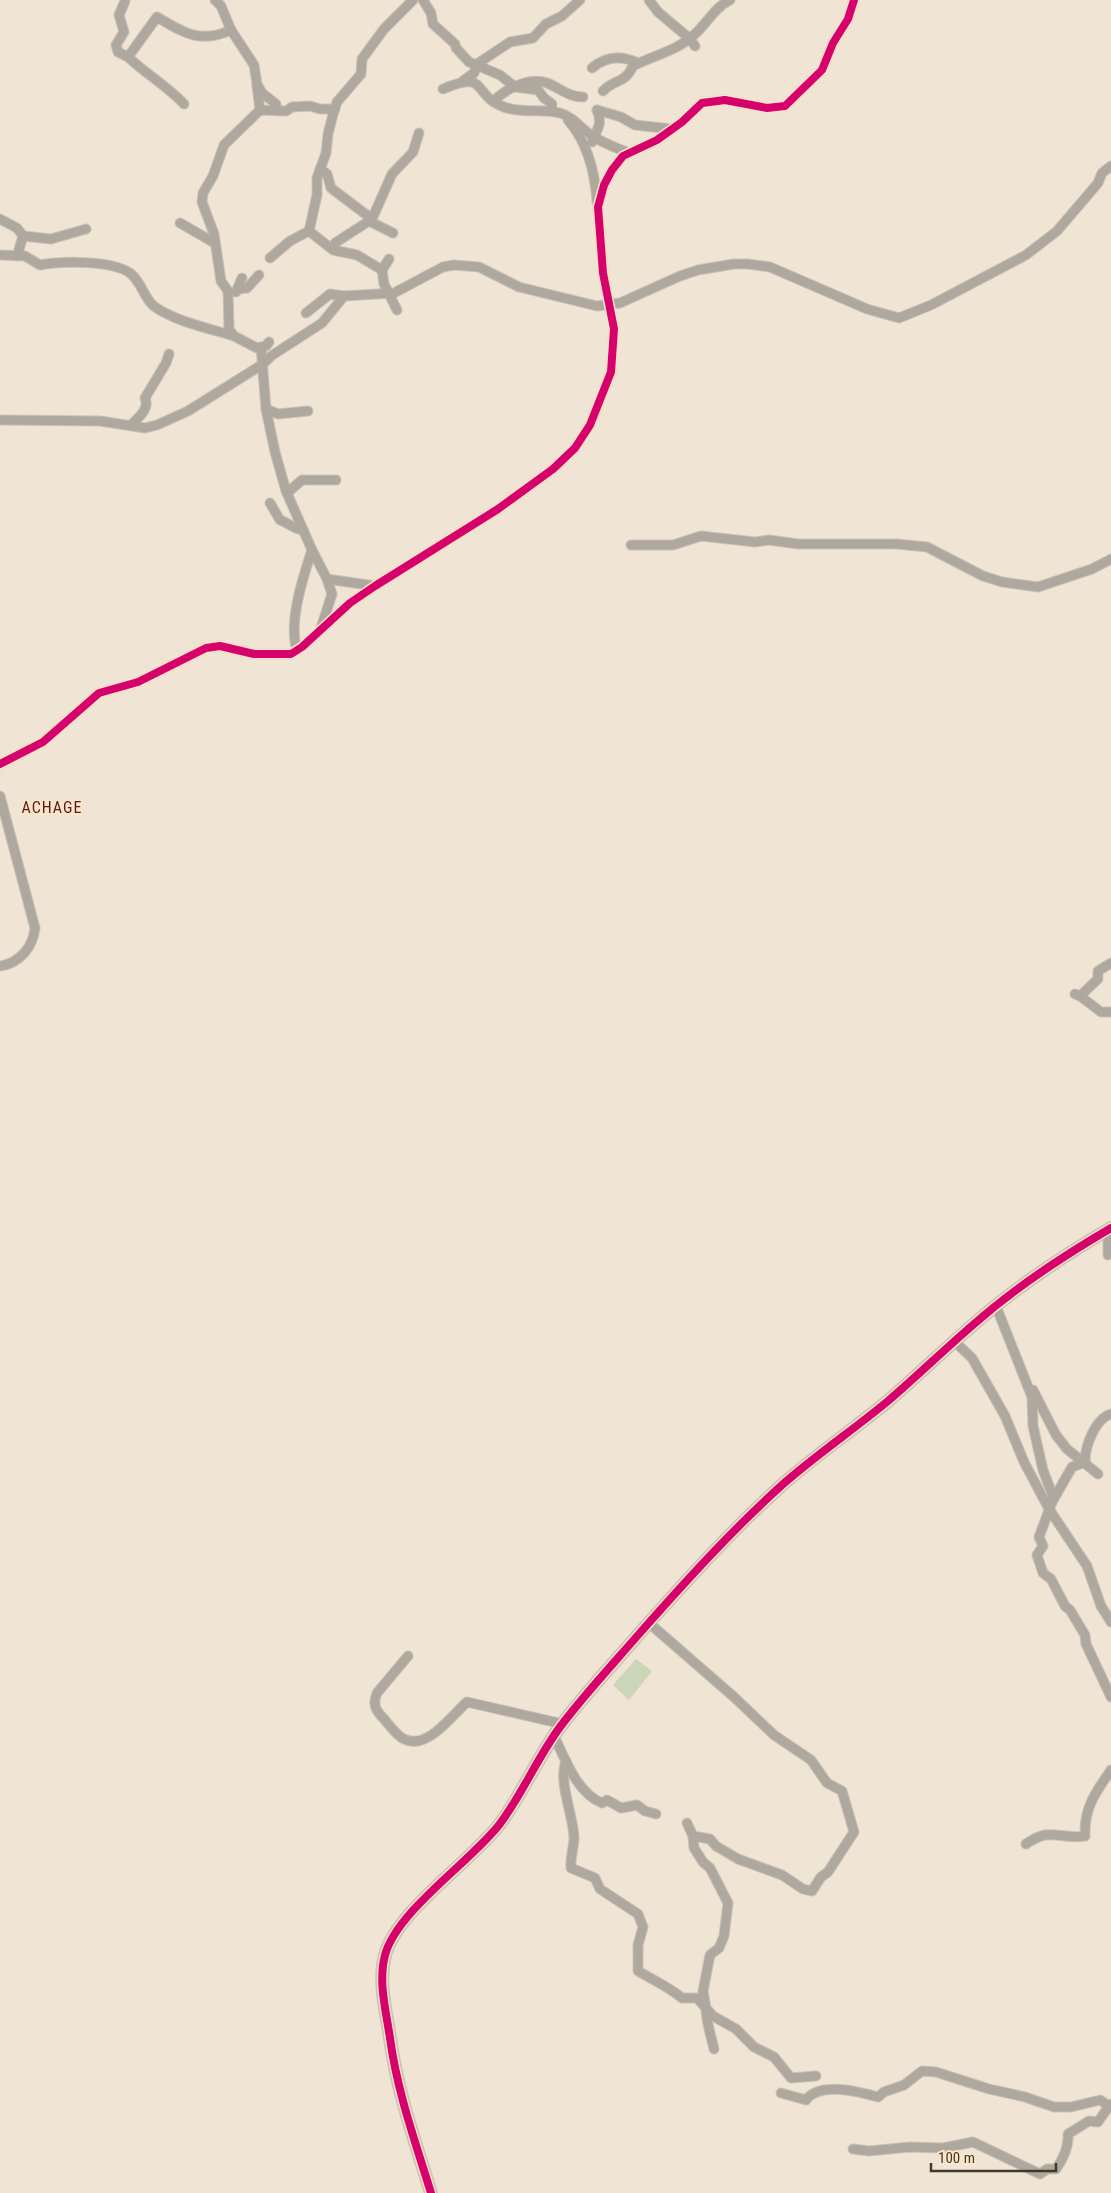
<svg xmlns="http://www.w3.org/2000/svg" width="1111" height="2193" font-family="'Roboto Condensed',sans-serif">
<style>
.green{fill:#c9d6b8}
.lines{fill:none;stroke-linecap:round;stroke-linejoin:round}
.street-casing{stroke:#cbc1b5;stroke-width:11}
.secondary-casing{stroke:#cbc1b5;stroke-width:14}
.street{stroke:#afa89e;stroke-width:9}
.secondary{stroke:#afa79b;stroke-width:11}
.cycleway-casing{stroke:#fce6c8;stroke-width:11}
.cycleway{stroke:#d6006c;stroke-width:8}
.labels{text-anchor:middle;stroke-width:4;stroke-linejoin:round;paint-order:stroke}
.quarter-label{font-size:16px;letter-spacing:1px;fill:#5e1923;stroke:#fce6c8}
</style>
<rect width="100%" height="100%" fill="#f0e4d4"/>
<path class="green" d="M636,1659l16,12 -23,29 -16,-15z"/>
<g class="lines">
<g class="street-casing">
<g id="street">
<path d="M215,0l6,6 10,24 23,35 3,19 5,9 14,11v6"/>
<path d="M423,0l8,13 2,11 22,20 1,4 13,14 31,13 15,12 23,3 6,8 8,6 -1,7"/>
<path d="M649,0l9,12 31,26 6,8"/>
<path d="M125,1l-6,14 5,17 -8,13 2,7 10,5 29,-40c27,16 43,27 74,13"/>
<path d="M128,57c18,17 39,29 56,47"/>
<path d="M592,68c14,-12 29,-13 46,-5"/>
<path d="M463,81l11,-8 3,-9 33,-22 23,-4 13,-14 16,-8 18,-16"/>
<path d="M257,86l3,24"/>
<path d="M443,89c46,-20 28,6 61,18 18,7 38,1 56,6 14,4 20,15 31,22 11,8 26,13 38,18"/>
<path d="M603,91c11,-12 22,-7 30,-25 21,-11 45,-15 63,-33 12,-11 18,-25 34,-33"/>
<path d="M494,101c11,-12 35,-24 53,-18 13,5 21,14 36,14"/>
<path d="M597,110l24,7 14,8 37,4"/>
<path d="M568,120c20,23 27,52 29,82"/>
<path d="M592,142c5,-13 11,-18 5,-32"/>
<path d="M320,169l7,5 4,14 41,31"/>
<path d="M0,219l17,9 6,8 -6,20"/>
<path d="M369,221l24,12"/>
<path d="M180,223l33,19"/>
<path d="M309,231l8,-36v-17l9,-25 2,-19 5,-20 4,-12 24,-28 1,-15 22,-30 29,-29"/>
<path d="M23,236l28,3 35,-10"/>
<path d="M335,243l37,-24 20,-45 21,-22 6,-19"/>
<path d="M0,255l25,1 15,9c21,-4 71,-5 90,8 12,9 15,28 25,34 22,15 53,21 79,29"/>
<path d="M270,258l20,-17 19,-10 24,19 24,5 25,15 2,14 13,26"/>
<path d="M382,270l7,-11"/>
<path d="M238,289l9,-1 12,-13"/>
<path d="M236,292l6,-14"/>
<path d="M306,313l24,-19 14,2"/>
<path d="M269,342l-3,4 -9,2 -23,-12 -5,-7 -1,-38 -7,-10 -7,-47 -12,-32 1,-9 10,-17 11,-31 36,-35 26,1 6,-4 18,-1 10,3h15"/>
<path d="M261,347l5,62 9,43 11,39 26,59 15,29 48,7"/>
<path d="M266,409l12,5 30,-3"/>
<path d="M0,420l100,1 45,7 12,-3 31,-14 75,-47 8,-8 51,-33 22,-27 50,-3 49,-26 11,-2 25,2 40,20 78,19 23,-3 60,-27 18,-6 36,-6h14l22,3 97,42 32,9 32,-13 95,-50 31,-24 41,-48 4,-10 9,-7"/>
<path d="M131,425c7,-7 19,-16 14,-27l21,-35 3,-9"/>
<path d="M287,493l15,-13h34"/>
<path d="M270,503l10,17c9,3 13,9 23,10"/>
<path d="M631,545h42l28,-9 54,6 14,-2 29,4h98l31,3 56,29 19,6 36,5 54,-18 19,-10"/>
<path d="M321,628l11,-34 -5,-15"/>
<path d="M297,650c-9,-27 6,-73 15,-100"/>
<path d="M0,764l43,-22 56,-49 39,-11 68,-34 14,-2 34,8h37l11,-7 48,-44 25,-17 123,-77 55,-40 22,-21 15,-23 21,-53 3,-43 -11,-56 -5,-66 6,-22 8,-15 11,-14 34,-16 25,-18 20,-19 23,-3 42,8 18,-2 37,-36 11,-27 15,-24 6,-19"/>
<path d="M0,796l35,132c-2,19 -15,35 -35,38"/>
<path d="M1075,994l5,2 18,-17v-8l13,-8"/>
<path d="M1080,996l21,16h10"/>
<path d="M1108,1229v26"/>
<path d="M996,1306l36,91 1,29 10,44 9,24v7"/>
<path d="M955,1342l17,16 33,58 19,46 25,47 38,57 14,40 10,16"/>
<path d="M1033,1390l23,45 11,14 31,25"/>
<path d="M1111,1414c-16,5 -26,32 -26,48l-13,5 -20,35 -13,35 4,9 -6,9 6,18 8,6 14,27 5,4 15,25 1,9 25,53"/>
<path d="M649,1623l85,74 40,38 37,25 16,23 15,8 12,41 -26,40 -7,5 -9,14 -9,-2 -21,-14 -44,-16 -22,-13 -6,-7 -17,-3 -6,-13"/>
<path d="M408,1656l-31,37c-5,12 -1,18 8,27 5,6 12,16 19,19 23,12 48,-24 63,-37l96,22"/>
<path d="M554,1736c11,23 23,57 48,67l5,-3 14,8 16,-3 8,6 11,3"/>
<path d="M566,1761c-8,21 7,53 8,76 0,11 -4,20 -3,31l24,10 5,11 38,25 5,13 -5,18v26c15,9 31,16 44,27h15l9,10c0,14 5,27 8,41"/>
<path d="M693,1836l1,12 9,14 7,6 18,35 -4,33 -5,12 -9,7 -7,36 3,17 7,8 23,13 18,18 20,10 17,21 25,-2"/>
<path d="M1026,1844c25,-18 32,-4 59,-8 -1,-28 10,-43 26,-66"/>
<path d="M781,2093l25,7c14,-19 54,-8 72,-3l6,-5 20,-7 18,-14 14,1 53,17 36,8 29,10h17l29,-7 9,6 2,-2"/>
<path d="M853,2149l16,2 41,-4 33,1 30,-6 67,32 7,-5h9c7,-10 13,-23 12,-35l21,-13 9,1 11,-16"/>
</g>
</g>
<g class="secondary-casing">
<path id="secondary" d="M431,2193c-16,-52 -34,-102 -41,-155 -4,-27 -12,-56 -5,-83 12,-44 84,-92 114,-130 23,-30 38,-67 61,-98 24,-32 53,-63 79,-93 46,-52 92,-103 143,-149 34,-30 71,-55 106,-84 29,-25 57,-52 86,-77 42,-37 89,-68 137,-96"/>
</g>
<use href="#street" class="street"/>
<use href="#secondary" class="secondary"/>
<g class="cycleway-casing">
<g id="cycleway">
<path d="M0,764l43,-22 56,-49 39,-11 68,-34 14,-2 34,8h37l11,-7 48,-44 25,-17 123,-77 55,-40 22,-21 15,-23 21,-53 3,-43 -11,-56 -5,-66 6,-22 8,-15 11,-14 34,-16 25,-18 20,-19 23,-3 42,8 18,-2 37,-36 11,-27 15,-24 6,-19"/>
<path d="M431,2193c-16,-52 -34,-102 -41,-155 -4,-27 -12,-56 -5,-83 12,-44 84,-92 114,-130 23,-30 38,-67 61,-98 24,-32 53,-63 79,-93 46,-52 92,-103 143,-149 34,-30 71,-55 106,-84 29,-25 57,-52 86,-77 42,-37 89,-68 137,-96"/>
</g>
</g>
<use href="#cycleway" class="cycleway"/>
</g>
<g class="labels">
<g class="quarter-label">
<text x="52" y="813">ACHAGE</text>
</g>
</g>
<path d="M931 2163v8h125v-8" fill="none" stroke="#41382c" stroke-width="2.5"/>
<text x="938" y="2163" font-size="15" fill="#41382c" stroke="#fce6c8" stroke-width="4" paint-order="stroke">100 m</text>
</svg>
